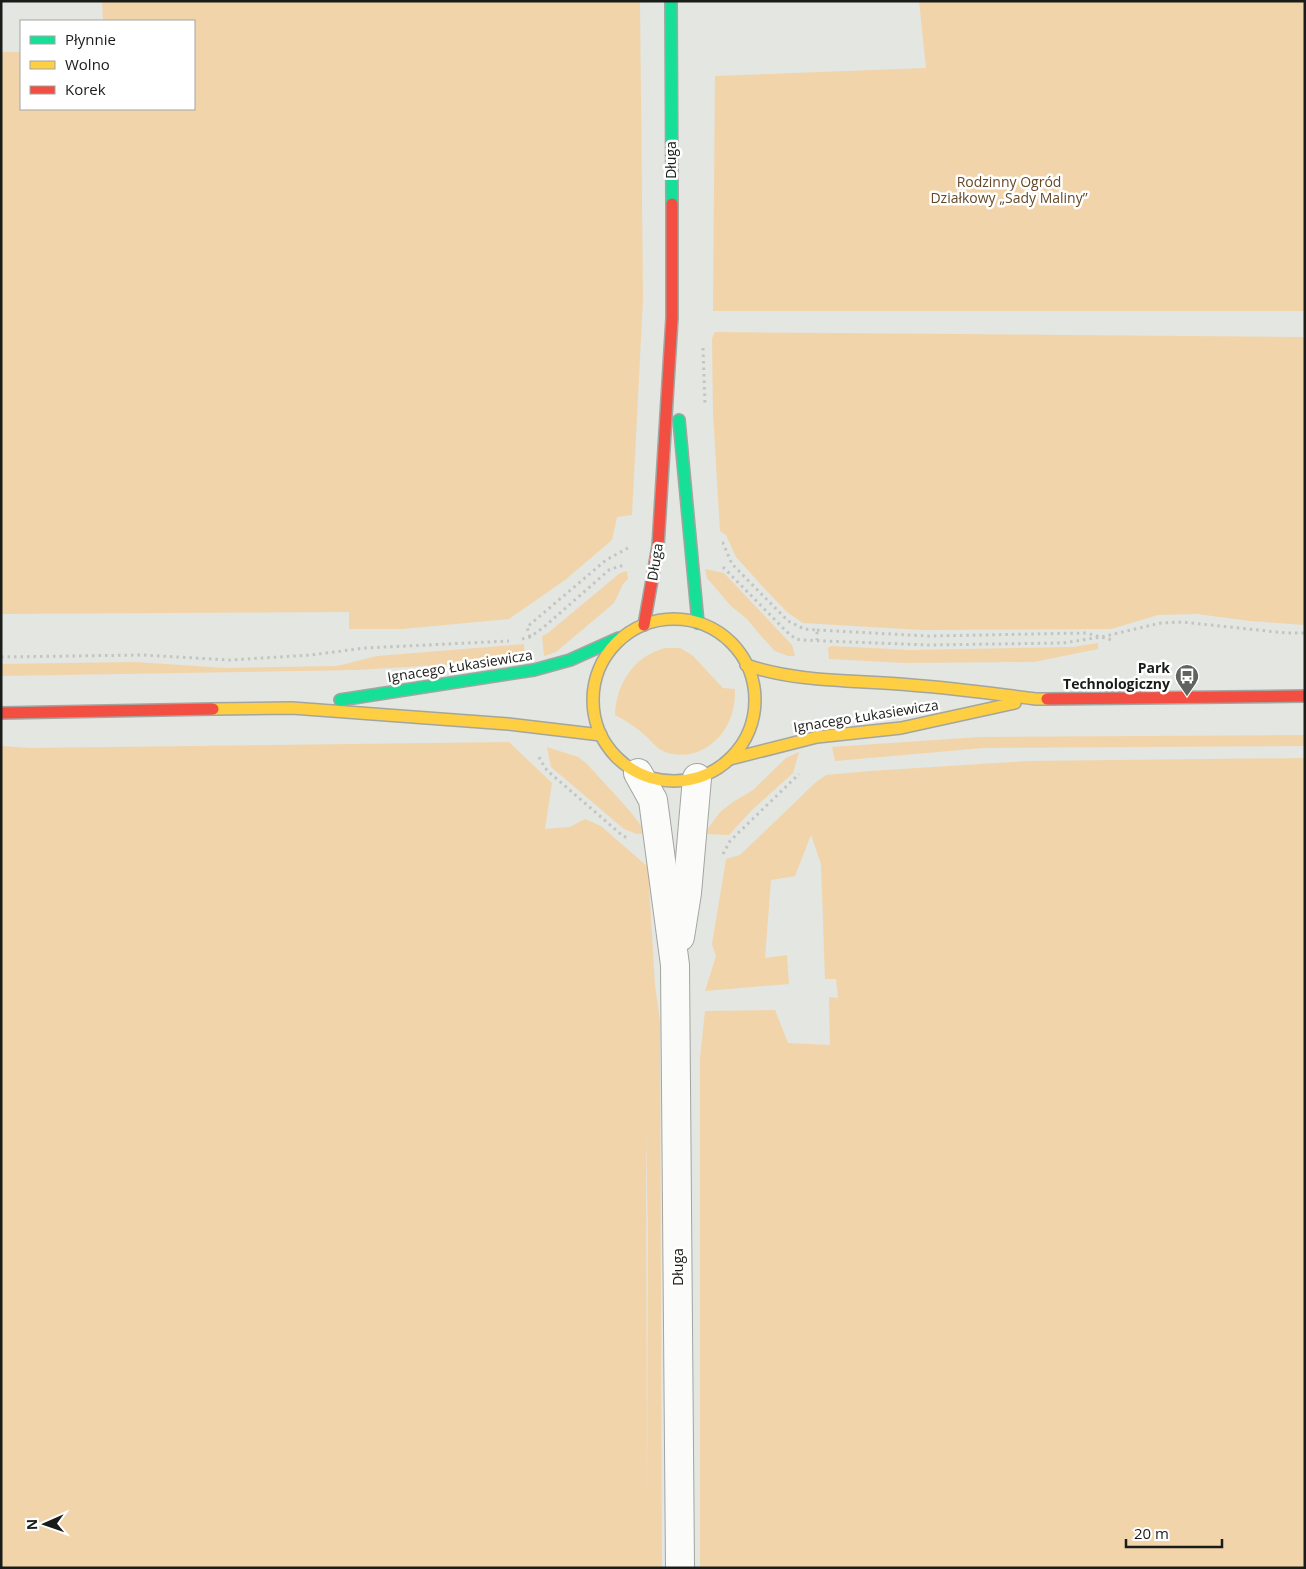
<svg xmlns="http://www.w3.org/2000/svg" width="1306" height="1569" font-family="'Open Sans',sans-serif">
<style>
.green{fill:#f2d4aa;fill-rule:evenodd}
.lines{fill:none;stroke-linecap:round;stroke-linejoin:round}
.street-casing{stroke:#a3a5a1;stroke-width:30}
.fast-casing{stroke:#a3a5a1;stroke-width:14}
.slow-casing{stroke:#a3a5a1;stroke-width:14}
.jam-casing{stroke:#a3a5a1;stroke-width:14}
.path{stroke:#c3c5c3;stroke-width:3;stroke-dasharray:2.5 4;stroke-linecap:butt}
.street{stroke:#fbfbfa;stroke-width:28}
.fast{stroke:#16e098;stroke-width:11}
.slow{stroke:#ffcf43;stroke-width:11}
.jam{stroke:#f24e42;stroke-width:11}
.labels{text-anchor:middle;stroke-width:5;stroke-linejoin:round;paint-order:stroke}
.street-label{font-size:14px;fill:#1a1c19;stroke:#fff}
.park-label{font-size:14px;fill:#654926;stroke:#fff}
.poi-label{font-size:14px;font-weight:bold;fill:#1a1c19;stroke:#fff;text-anchor:end}
</style>
<rect width="100%" height="100%" fill="#e3e6e1"/>
<g class="green">
<path d="M102,1h538l3,298 -11,216 -15,2 -5,23 -47,40 -56,39 -107,10h-53v-17l-348,2v-562h20v57h173v-88h-91z"/>
<path d="M919,1h386v310h-592l2,-235 211,-8z"/>
<path d="M715,332l590,5v288l-55,-4 -53,-7 -39,1 -47,14 -189,1 -119,-7 -16,-11 -23,-24 -28,-31 -10,-22 -6,-4 -7,-118 -1,-75z"/>
<path d="M705,569l19,4 68,72 3,11h-7l-13,-5 -13,-14 -15,-18 -16,-13 -24,-28z"/>
<path d="M627,571l1,8 -5,5 -9,19 -58,49 -12,4 -2,-20 6,-3 72,-60z"/>
<path d="M1098,643v6l-64,13 -129,1 -76,-4 -1,-11 3,-2 80,4 162,-3z"/>
<path d="M524,644l1,16 -169,10 -355,6v-12l134,-2 91,6 111,-2 40,-10z"/>
<path d="M665,648h15l12,7 31,33 12,1c0,11 -1,21 -5,30 -10,27 -42,45 -69,31 -5,-3 -10,-9 -14,-13 -10,-9 -20,-16 -32,-22 1,-31 19,-59 50,-67z"/>
<path d="M1305,735v11l-321,2 -149,13 -3,-14 147,-10z"/>
<path d="M509,742l43,41 -7,46 25,-2 15,-8 16,7 47,41 7,118 5,36 2,547h-661v-822l28,2zM646,1132l2,103 -1,270v-1z"/>
<path d="M547,747l31,10 9,7 42,46 13,17 3,7h-8l-13,-5 -73,-62z"/>
<path d="M799,752l-6,21 -42,38 -22,24 -25,-1 16,-22 13,-10 20,-12 33,-32z"/>
<path d="M1305,758v810h-605v-510l5,-47 70,-1 13,33 42,2 -1,-48 9,1 -2,-19h-11l-4,-115 -10,-29 -16,41 -24,4 -6,78 22,-3 2,29 -84,7 11,-35 -4,-12 14,-85 14,-4 75,-72 11,-8 44,-4 158,-10z"/>
</g>
<g class="lines">
<g class="street-casing">
<g id="street">
<path d="M638,773l15,27 22,165 5,603"/>
<path d="M680,937l7,-44 10,-115"/>
</g>
</g>
<g class="fast-casing">
<g id="fast">
<path d="M671,1l1,203"/>
<path d="M679,420l19,203"/>
<path d="M340,700l194,-30 36,-10 49,-22"/>
</g>
</g>
<g class="slow-casing">
<g id="slow">
<circle cx="674" cy="700" r="81"/>
<path d="M746,665c53,18 110,15 165,20 42,3 84,9 125,14h11"/>
<path d="M213,709l79,-1 216,16 93,11"/>
<path d="M730,759l87,-22 84,-9 114,-25"/>
</g>
</g>
<g class="jam-casing">
<g id="jam">
<path d="M644,625l14,-79 14,-228v-114"/>
<path d="M1047,699l258,-3"/>
<path d="M1,713l212,-4"/>
</g>
</g>
<g class="path">
<path d="M703,348l2,56"/>
<path d="M722,543h1l9,21 56,57 16,8 13,1v10"/>
<path d="M723,567l64,65 9,7 5,1 127,5 135,-2 38,-6 60,-14 21,-1 104,11h19"/>
<path d="M817,630l111,6 158,-3 26,7"/>
<path d="M530,637l-3,-10 79,-67 22,-12"/>
<path d="M522,639l8,-2 14,-10 65,-57 8,-3 8,-2"/>
<path d="M1,657l141,-2 88,5 81,-5 54,-7 144,-7"/>
<path d="M539,757l6,11 5,5 73,63 5,2"/>
<path d="M723,854l7,-13 69,-67"/>
</g>
<use href="#street" class="street"/>
<use href="#fast" class="fast"/>
<use href="#slow" class="slow"/>
<use href="#jam" class="jam"/>
</g>
<defs>
<g id="bus-pin" transform="scale(1.25)"><path d="M0 17L-7.5 6A9.5 9.5 0 1 1 7.5 6Z" fill="#60635f" stroke="#fff"/><path d="M-5-6H5V4H4V6H2V4H-2V6H-4V4H-5ZM-3.5-4V0h7V-4ZM-3.5 1.2v1.5H-2V1.2ZM2 1.2v1.5H3.5V1.2Z" fill="#fff"/></g>
</defs>
<g fill-rule="evenodd">
<use href="#bus-pin" x="1187" y="676"/>
</g>
<g class="labels">
<g class="street-label">
<text transform="translate(671 160) rotate(-90)" y="5">Długa</text>
<text transform="translate(655 562) rotate(-81)" y="5">Długa</text>
<text transform="translate(460 666) rotate(-9)" y="5">Ignacego Łukasiewicza</text>
<text transform="translate(866 716) rotate(-9)" y="5">Ignacego Łukasiewicza</text>
<text transform="translate(678 1267) rotate(-90)" y="5">Długa</text>
</g>
<g class="park-label">
<text x="1009" y="187">Rodzinny Ogród<tspan x="1009" dy="16">Działkowy „Sady Maliny”</tspan></text>
</g>
<g class="poi-label">
<text x="1170" y="673">Park<tspan x="1170" dy="16">Technologiczny</tspan></text>
</g>
</g>
<rect width="1306" height="1569" fill="none" stroke="#1a1c19" stroke-width="5"/>
<rect x="20" y="20" width="175" height="90" fill="#ffffff" stroke="#a3a4a3"/>
<rect x="30" y="36" width="25" height="8" fill="#16e098" stroke="#a3a4a3"/>
<text x="65" y="45" font-size="15" fill="#1a1c19">Płynnie</text>
<rect x="30" y="61" width="25" height="8" fill="#ffcf43" stroke="#a3a4a3"/>
<text x="65" y="70" font-size="15" fill="#1a1c19">Wolno</text>
<rect x="30" y="86" width="25" height="8" fill="#f24e42" stroke="#a3a4a3"/>
<text x="65" y="95" font-size="15" fill="#1a1c19">Korek</text>
<g transform="translate(45 1524) rotate(268)" stroke="#ffffff" stroke-width="4" paint-order="stroke">
<path d="M0-4L9 19L0 12L-9 19Z" fill="#1a1c19"/>
<text y="-8" font-size="14" font-weight="bold" text-anchor="middle" fill="#1a1c19">N</text>
</g>
<path d="M1126 1539v8h96v-8" fill="none" stroke="#1a1c19" stroke-width="2.5"/>
<text x="1134" y="1539" font-size="15" fill="#1a1c19" stroke="#ffffff" stroke-width="4" paint-order="stroke">20 m</text>
</svg>
